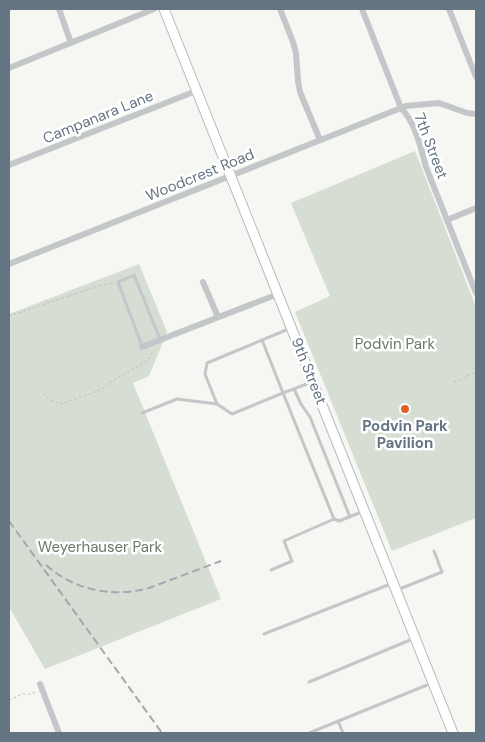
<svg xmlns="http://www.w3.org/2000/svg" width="485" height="742" font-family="'DM Sans',sans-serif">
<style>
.park{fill:#d6ddd3}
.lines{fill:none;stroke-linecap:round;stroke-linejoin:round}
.secondary-casing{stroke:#b6babe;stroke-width:11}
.path{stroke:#bdbfc1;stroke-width:1;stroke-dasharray:2.5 2.5;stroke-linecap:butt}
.lane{stroke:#c3c7ca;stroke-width:3}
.street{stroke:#c3c7ca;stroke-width:6}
.secondary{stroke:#fff;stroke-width:9}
.rail{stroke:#a4a9af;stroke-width:2;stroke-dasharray:8 4;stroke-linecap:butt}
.poi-dot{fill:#e05f28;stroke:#fff;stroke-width:2}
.labels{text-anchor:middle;stroke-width:5;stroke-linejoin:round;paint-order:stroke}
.street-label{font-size:15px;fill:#657483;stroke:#fff}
.park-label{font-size:15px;fill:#677a64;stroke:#fff}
.poi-label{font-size:15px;font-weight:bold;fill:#657483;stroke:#fff}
</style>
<rect width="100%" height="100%" fill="#f6f6f2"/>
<g class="park">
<path d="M415,151l61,156v211l-84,33 -97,-239 35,-16 -39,-93z"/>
<path d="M139,264l28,68 -18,44 -16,7 88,216 -176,70 -36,-62v-293z"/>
</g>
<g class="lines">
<g class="secondary-casing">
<path id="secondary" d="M164,9l289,724"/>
</g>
<g class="path">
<path d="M9,316l92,-31 12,-2"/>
<path d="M454,382l22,-10"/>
<path d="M43,394l7,6 11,4 28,-10 13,-5 8,-7 32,-18 9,-8 2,-6"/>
<path d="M9,700l13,-6h8l5,-2"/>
</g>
<g class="lane">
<path d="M142,346l-24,-64 16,-7 26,64"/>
<path d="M312,382l-29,11 51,126"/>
<path d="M294,389l7,15 9,13 40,100"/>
<path d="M217,404l-12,-30 2,-11 84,-35"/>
<path d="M142,413l35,-14 40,5 15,10 51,-21 -21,-53"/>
<path d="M271,570l21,-9 -8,-20 50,-22 5,2 25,-10"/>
<path d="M397,590l45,-18 -8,-21"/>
<path d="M264,634l129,-51"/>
<path d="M309,682l106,-44"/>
<path d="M338,721l5,12"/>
<path d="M309,733l123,-50"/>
</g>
<g class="street">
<path d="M59,9l12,34"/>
<path d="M280,9l13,33 3,11 2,28 2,11 20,48"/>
<path d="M362,9l39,99c14,14 20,40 25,59l50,126"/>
<path d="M449,9l27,68"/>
<path d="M9,68l145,-59"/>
<path d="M9,165l187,-74"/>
<path d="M447,220l29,-12"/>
<path d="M9,264l397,-158 33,-3 28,10 9,1"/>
<path d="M203,282l15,35"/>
<path d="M142,347l136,-53"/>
<path d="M40,684l19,49"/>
</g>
<use href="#secondary" class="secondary"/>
<g class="rail">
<path d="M9,521l153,212"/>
<path d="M46,565c28,25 66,33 103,23l72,-27"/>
</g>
</g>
<circle class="poi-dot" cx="405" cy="409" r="5"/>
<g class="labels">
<g class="street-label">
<text transform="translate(98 117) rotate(-22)" y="5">Campanara Lane</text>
<text transform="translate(431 146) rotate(69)" y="5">7th Street</text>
<text transform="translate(200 175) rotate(-22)" y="5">Woodcrest Road</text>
<text transform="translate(309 371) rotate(68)" y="5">9th Street</text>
</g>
<g class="park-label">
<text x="395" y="349">Podvin Park</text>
<text x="100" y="552">Weyerhauser Park</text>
</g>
<g class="poi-label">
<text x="405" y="431">Podvin Park<tspan x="405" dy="17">Pavilion</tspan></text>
</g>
</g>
<rect width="485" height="742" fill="none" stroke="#657483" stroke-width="20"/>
</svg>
